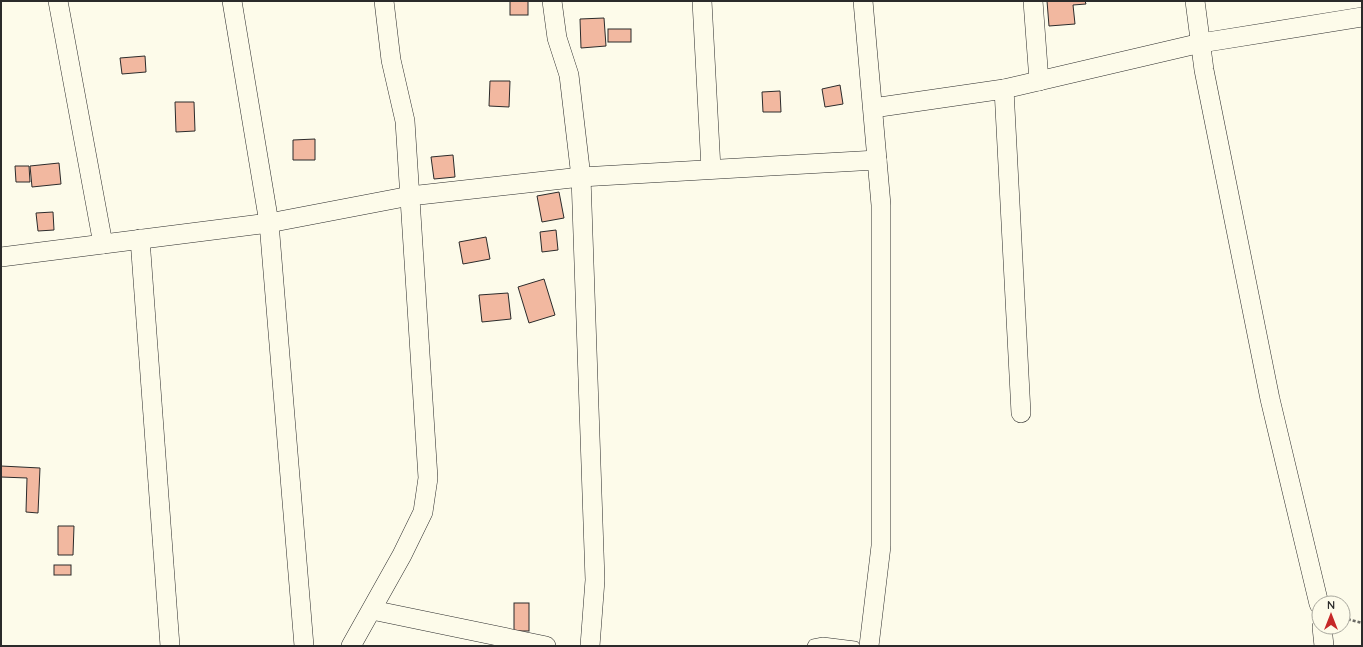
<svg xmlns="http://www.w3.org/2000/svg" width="1363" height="647" font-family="Quicksand,sans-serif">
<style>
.building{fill:#f2b8a0;stroke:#2b2b2b}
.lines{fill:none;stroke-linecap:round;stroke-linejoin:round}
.lane-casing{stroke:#2b2b2b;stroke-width:10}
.street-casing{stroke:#2b2b2b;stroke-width:20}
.path{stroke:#6a6964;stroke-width:2.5;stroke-dasharray:3 2;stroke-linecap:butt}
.lane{stroke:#fdfbea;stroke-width:9}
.street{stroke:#fdfbea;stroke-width:19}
</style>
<rect width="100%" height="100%" fill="#fdfbea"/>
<g class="building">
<rect x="510" y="1" width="18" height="14"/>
<path d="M1047,1h38l1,3 -13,1 2,19 -26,2z"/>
<path d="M604,18l2,28 -25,2 -1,-29z"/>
<rect x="608" y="29" width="23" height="13"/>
<path d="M145,56l1,16 -24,2 -2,-16z"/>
<path d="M490,81h20l-1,26 -20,-1z"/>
<path d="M840,85l3,19 -18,3 -3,-18z"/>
<path d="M780,91l1,21h-18l-1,-20z"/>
<path d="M175,102h19l1,29 -19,1z"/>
<path d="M315,139v21h-22v-20z"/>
<path d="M453,155l2,22 -21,2 -3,-22z"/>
<path d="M59,163l2,21 -29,3 -2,-21z"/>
<path d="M15,166h14l1,16h-14z"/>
<path d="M559,192l5,26 -22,4 -5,-26z"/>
<path d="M53,212l1,18 -16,1 -2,-18z"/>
<path d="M556,230l2,20 -16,2 -2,-20z"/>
<path d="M486,237l4,22 -27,5 -4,-22z"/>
<path d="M544,279l11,36 -26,8 -11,-36z"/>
<path d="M508,293l3,26 -29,3 -3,-27z"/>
<path d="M1,466l39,2 -2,45 -12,-1 1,-34 -26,-1z"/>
<path d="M58,526h16l-1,29h-15z"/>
<rect x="54" y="565" width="17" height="10"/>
<rect x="514" y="603" width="15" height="28"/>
</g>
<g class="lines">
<g class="lane-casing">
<path id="lane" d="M812,646l1,-2 10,-2 32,4"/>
</g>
<g class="street-casing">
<g id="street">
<path d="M58,1l45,243"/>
<path d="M232,1l37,222 35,423"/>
<path d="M552,1l5,37 12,37 12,102 14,403 -5,66"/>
<path d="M702,1l9,168"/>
<path d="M863,1l18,204v341l-12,100"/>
<path d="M1033,1l6,80"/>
<path d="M1195,1l9,69 66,329 49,205"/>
<path d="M1004,89l17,324"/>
<path d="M873,108l131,-19 197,-46 161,-26"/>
<path d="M140,239l30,407"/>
<path d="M1,257l268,-34 141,-27 171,-19 296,-17"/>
<path d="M372,610l174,36"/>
<path d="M1322,627l2,19"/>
<path d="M351,646l51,-91 21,-43 5,-34 -23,-357 -14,-61 -7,-59"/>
</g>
</g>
<path class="path" d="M1343,618l19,5"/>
<use href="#lane" class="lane"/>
<use href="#street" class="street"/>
</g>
<rect width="1363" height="647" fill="none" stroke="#2b2b2b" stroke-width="4"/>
<g transform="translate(1331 615)"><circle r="19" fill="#fdfbea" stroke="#a9a89e"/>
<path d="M0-3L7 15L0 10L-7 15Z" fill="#c62828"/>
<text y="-6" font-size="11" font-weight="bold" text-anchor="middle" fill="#2b2b2b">N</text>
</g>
</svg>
